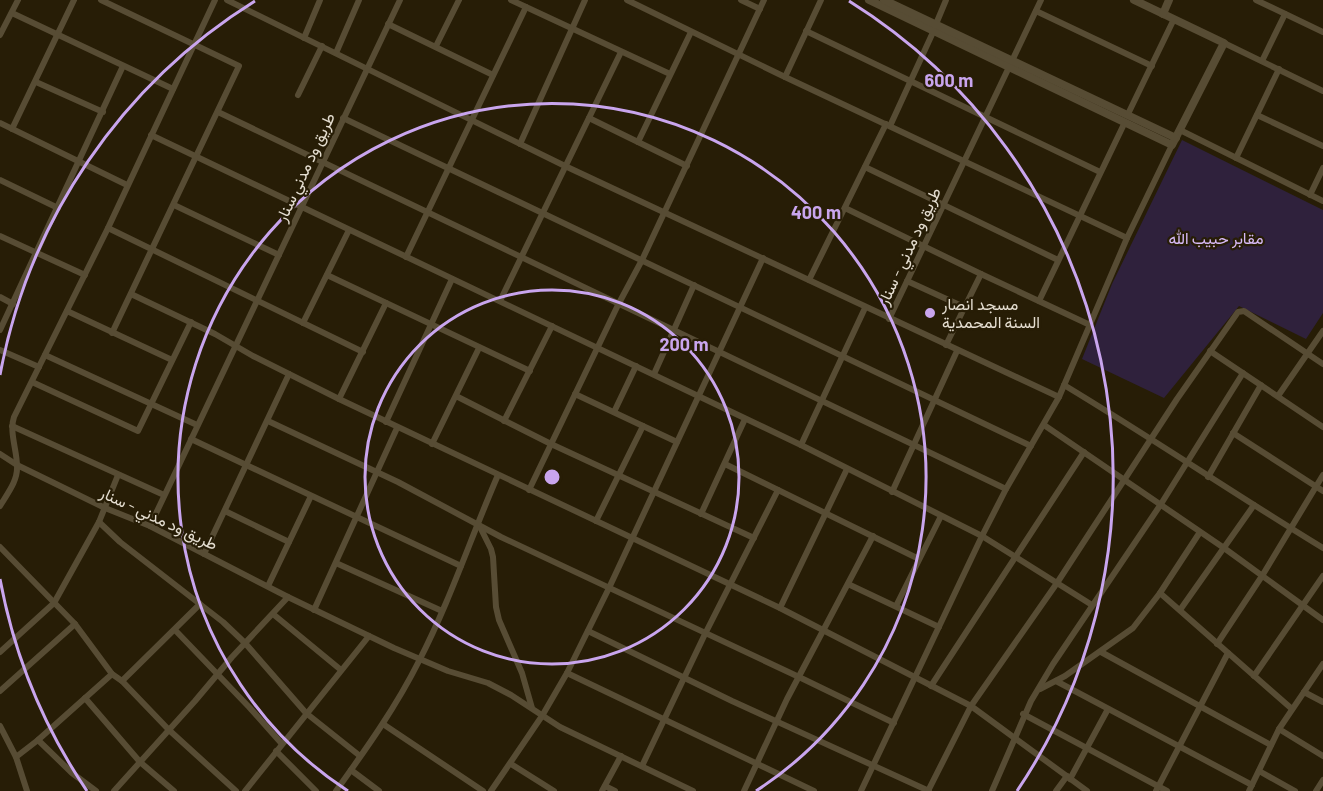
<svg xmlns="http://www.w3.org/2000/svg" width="1323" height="791" font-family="Barlow,Vazirmatn,sans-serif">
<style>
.green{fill:#2f213c}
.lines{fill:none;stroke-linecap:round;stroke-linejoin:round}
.minor{stroke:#574c34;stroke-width:6}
.tertiary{stroke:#574c34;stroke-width:8}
.ring{fill:none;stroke:#c9a5ee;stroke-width:3}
.poi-dot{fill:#c9a5ee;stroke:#271d06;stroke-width:2}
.labels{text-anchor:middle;stroke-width:4.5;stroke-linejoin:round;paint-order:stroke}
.street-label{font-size:16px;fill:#e5ded1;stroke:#271d06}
.park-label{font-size:16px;fill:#d7baf6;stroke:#271d06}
.poi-label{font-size:16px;fill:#e5ded1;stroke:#271d06;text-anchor:start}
.centre{fill:#c9a5ee;stroke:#271d06;stroke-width:3}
.ring-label{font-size:18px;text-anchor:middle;font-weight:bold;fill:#c9a5ee;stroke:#271d06;stroke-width:4.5;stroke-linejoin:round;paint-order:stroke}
</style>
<rect width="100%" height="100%" fill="#271d06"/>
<path class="green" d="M1182,140l141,70v103l-17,26 -67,-33 -75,92 -82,-39 30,-75z"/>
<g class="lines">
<g class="minor">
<path d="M101,0l138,66 -127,267"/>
<path d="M227,0l338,166 494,231"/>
<path d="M511,0l159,74"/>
<path d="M627,0l158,77 342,161"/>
<path d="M741,0l19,9"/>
<path d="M1256,0l67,32"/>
<path d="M1036,11l116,55"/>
<path d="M12,13l161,76"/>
<path d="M388,24l105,51"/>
<path d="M936,24l10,-24"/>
<path d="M806,31l294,141"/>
<path d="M0,35l18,-35"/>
<path d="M304,38l16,-38"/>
<path d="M1224,43l99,48"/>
<path d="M436,46l23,-46"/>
<path d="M336,53l23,-53"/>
<path d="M1262,61l23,-47"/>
<path d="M785,77l36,-77"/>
<path d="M36,82l67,30"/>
<path d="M298,95l24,-49"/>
<path d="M218,112l788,377"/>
<path d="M1128,114l46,-95"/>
<path d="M1257,115l66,31"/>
<path d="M343,118l688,328"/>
<path d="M589,118l98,48"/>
<path d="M0,123l127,62"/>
<path d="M890,126l44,-96"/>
<path d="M12,129l62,-129"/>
<path d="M1180,130l143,71"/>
<path d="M151,135l650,310 181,91 110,69"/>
<path d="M638,142l53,-110"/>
<path d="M520,144l65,-144"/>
<path d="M1236,158l43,-89"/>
<path d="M865,167l193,93"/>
<path d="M0,180l58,28"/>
<path d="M1310,195l13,-27"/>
<path d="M174,205l105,50"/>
<path d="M845,208l136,66 109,51"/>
<path d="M108,228l255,124"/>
<path d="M0,236l85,39"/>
<path d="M406,257l120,-250"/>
<path d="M327,275l203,96"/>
<path d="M809,280l77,-156"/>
<path d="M907,281l57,26"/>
<path d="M131,294l84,40 38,22 86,43 441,209 191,98 116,85"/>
<path d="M0,297l13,7"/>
<path d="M500,301l121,-249"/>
<path d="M1039,301l86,-179"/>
<path d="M67,311l105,49"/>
<path d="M889,319l152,-319"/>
<path d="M303,323l46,-93"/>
<path d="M0,330l123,-264"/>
<path d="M946,345l35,-71"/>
<path d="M0,350l39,17"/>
<path d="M1210,351l113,76"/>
<path d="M45,355l152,70"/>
<path d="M654,374l40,-89"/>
<path d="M32,382l106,49 53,-109"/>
<path d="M1064,385c88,53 172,110 259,163"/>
<path d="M575,394l102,48"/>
<path d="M456,396l95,48 203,94"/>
<path d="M1278,396l45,-65"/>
<path d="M339,399l47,-96"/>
<path d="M614,412l22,-46"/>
<path d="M268,421l130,61 103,55 298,140 95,46"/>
<path d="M504,421l48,-95"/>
<path d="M386,422l66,-143"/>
<path d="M1044,425l180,123 99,72"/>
<path d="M12,426l152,69"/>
<path d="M1233,433l90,58"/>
<path d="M191,439l270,127"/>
<path d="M432,444l47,-96"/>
<path d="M801,445l64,-137"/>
<path d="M0,454l17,11 37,18 51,25 45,18 138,71 106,51 54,23 40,12 23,12 49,32 133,64"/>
<path d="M725,464l194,95"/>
<path d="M1208,477l53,-92"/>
<path d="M529,490l89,-185 24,-45 122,-260"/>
<path d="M892,492l65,-141"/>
<path d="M0,506c7,-12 18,-25 17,-40 0,-16 -8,-34 -3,-49l94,-189 107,-228"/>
<path d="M225,511l64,31"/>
<path d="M701,514l44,-95"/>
<path d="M596,521l47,-95"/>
<path d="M99,522l21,20 103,80 22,21 61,70 54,43"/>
<path d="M479,525l12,24 2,8 3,50 3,13 23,53 10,35"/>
<path d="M150,526l250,-526"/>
<path d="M0,547l75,77 37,50 10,7 47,49 67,61"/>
<path d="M204,554l85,-180"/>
<path d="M336,563l106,48"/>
<path d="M848,584l91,43"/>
<path d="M268,586l43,-90"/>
<path d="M1160,593l132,116"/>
<path d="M896,606l45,-90"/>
<path d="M780,608l67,-139"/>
<path d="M314,610l83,-182"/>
<path d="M1180,610l74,-105"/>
<path d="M273,614l68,56"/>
<path d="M175,630l74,77 33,37"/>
<path d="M588,631l144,70 197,90"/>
<path d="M1217,644l45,-68 61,-101"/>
<path d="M0,652l54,-49 45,-81 19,-47"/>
<path d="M1101,652l170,93"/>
<path d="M567,673l247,118"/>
<path d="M1254,676l69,-100"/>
<path d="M122,681l78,-77"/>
<path d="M1056,681l196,104"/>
<path d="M931,686l153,-234"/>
<path d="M1040,689l25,-13 68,-48 27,-35 40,-61"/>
<path d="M0,691l75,-67"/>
<path d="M1304,692l19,10"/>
<path d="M85,698l55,64 34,29"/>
<path d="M1023,714l144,77"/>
<path d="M383,724l100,67"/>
<path d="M0,726l16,31 11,34"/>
<path d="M1279,729l44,27"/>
<path d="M38,740l34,33 24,18"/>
<path d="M276,751l40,40"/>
<path d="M16,757l22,-17 74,-66"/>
<path d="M511,764l43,27"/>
<path d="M642,766l63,-132 73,-144"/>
<path d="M351,770l28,21"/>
<path d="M1259,771l36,20"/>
<path d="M1070,779l38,-70"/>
<path d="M605,786l10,5"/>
<path d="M114,791l81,-90 37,-44 56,-60"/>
<path d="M245,791l124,-155"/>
<path d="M336,791c30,-42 60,-84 83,-130 31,-60 52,-124 79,-186"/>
<path d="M491,791l51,-75 25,-43 42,-85 154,-330"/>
<path d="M602,791l19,-35"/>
<path d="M744,791l43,-92 86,-163"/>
<path d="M861,791l121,-255 24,-47 53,-92 68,-159 45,-93"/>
<path d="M928,791l43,-85 86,-123 120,-184 61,-87 6,-1 79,53"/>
<path d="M992,791l39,-90 22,-37 108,-160 82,-131"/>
<path d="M1056,791l11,-15"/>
<path d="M1156,791l72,-138"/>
<path d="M1249,791l30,-62 44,-65"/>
<path d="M1316,791l7,-11"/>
</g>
<g class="tertiary">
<path d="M869,0l303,145 52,-102 -90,-43"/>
<path d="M884,0l292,138"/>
<path d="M1163,14l6,-14"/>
</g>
</g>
<g class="ring">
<circle cx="552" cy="477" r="187"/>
<path d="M348 791A374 374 0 1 1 756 791"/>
<path d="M87 791A561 561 0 0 1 0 579M0 375A561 561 0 0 1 255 1M849 1A561 561 0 0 1 1017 791"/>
</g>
<circle class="poi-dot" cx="930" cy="313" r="6"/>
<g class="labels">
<g class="street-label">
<text transform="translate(305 167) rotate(-65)" y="6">طريق ود مدني سنار</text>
<text transform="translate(909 246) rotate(-65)" y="6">طريق ود مدني - سنار</text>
<text transform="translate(159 518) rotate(25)" y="6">طريق ود مدني - سنار</text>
</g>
<g class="park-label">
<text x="1216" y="244">مقابر حبيب الله</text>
</g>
<g class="poi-label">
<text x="942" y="310">مسجد انصار<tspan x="942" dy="18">السنة المحمدية</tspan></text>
</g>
</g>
<circle cx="552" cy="477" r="9" class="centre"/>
<g class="ring-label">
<text x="949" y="87">600 m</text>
<text x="816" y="219">400 m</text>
<text x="684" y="351">200 m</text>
</g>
</svg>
